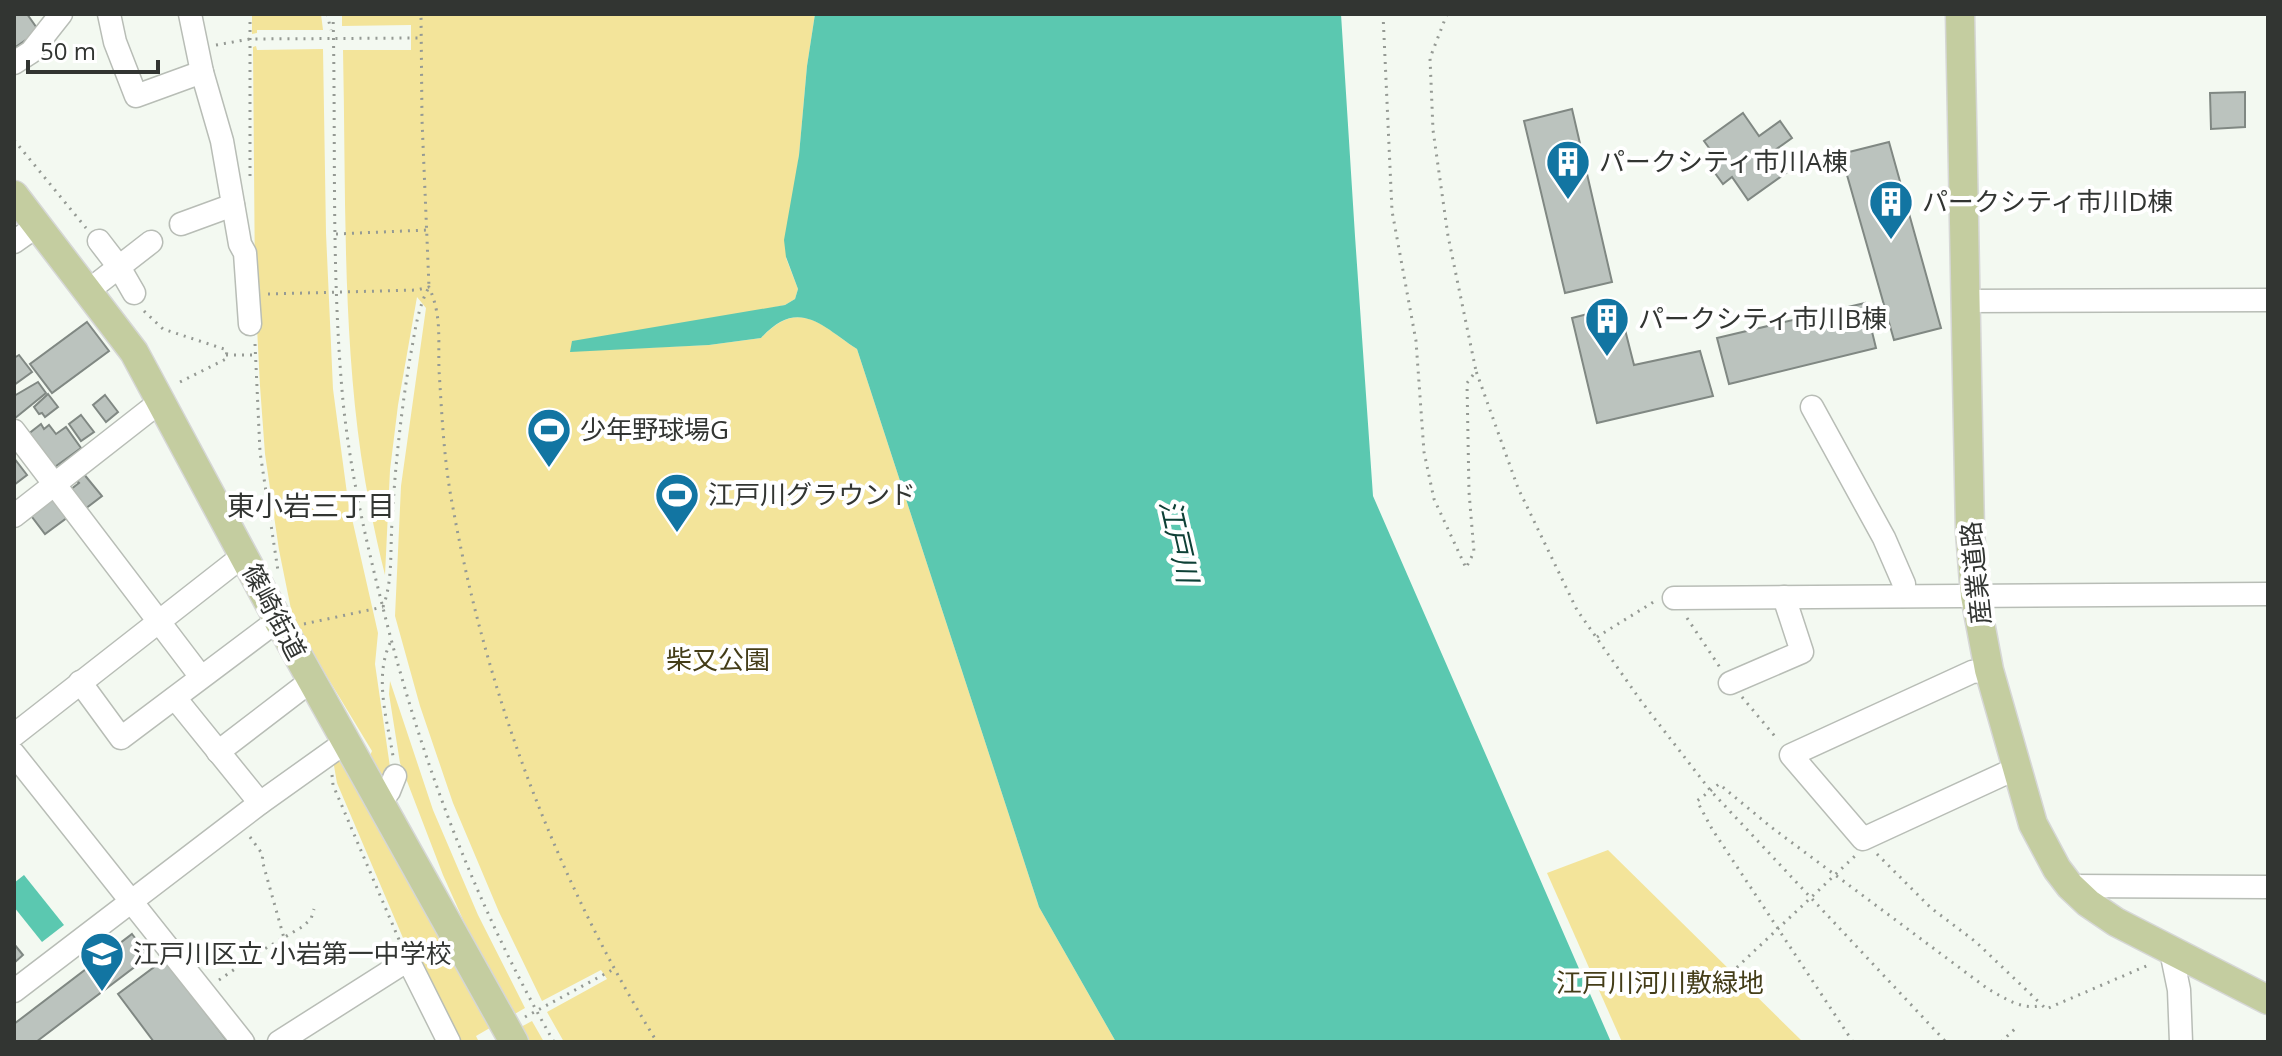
<svg xmlns="http://www.w3.org/2000/svg" width="2282" height="1056" font-family="'Open Sans','Noto Sans JP',sans-serif">
<style>
.green{fill:#f3e49a}
.water{fill:#5bc8b0}
.building{fill:#bbc3be;stroke:#808883;stroke-width:2}
.lines{fill:none;stroke-linecap:round;stroke-linejoin:round}
.minor-casing{stroke:#b8bdb6;stroke-width:25}
.major-casing{stroke:#d6d7d6;stroke-width:31}
.path{stroke:#959a94;stroke-width:3;stroke-dasharray:2 6;stroke-linecap:butt}
.minor{stroke:#fff;stroke-width:22}
.major{stroke:#c4cda0;stroke-width:28}
.labels{text-anchor:middle;stroke-width:8;stroke-linejoin:round;paint-order:stroke}
.poi-label{font-size:26px;fill:#323532;stroke:#fff;text-anchor:start}
.street-label{font-size:26px;fill:#323532;stroke:#fff}
.park-label{font-size:26px;fill:#443d18;stroke:#fff}
.neighbourhood-label{font-size:28px;fill:#323532;stroke:#fff}
.water-label{font-size:28px;font-style:italic;fill:#0e4036;stroke:#fff}
</style>
<rect width="100%" height="100%" fill="#f3f9f1"/>
<g class="green">
<path d="M252,14h69l2,16h-66v3l-5,1z"/>
<path d="M342,14h473l-8,52 -8,89 -13,103 12,31 -3,10 -10,6 -215,46 139,-6 52,-7c38,-41 60,-13 96,11l182,558 77,135h-552l-17,-30 60,-33 -6,-9 -59,31 -43,-89 -46,-109 -33,-97 -25,-90 6,-130 25,-178 -9,-11 -19,108 -8,65 -5,105c-10,-40 -18,-80 -24,-120 -19,-133 -15,-270 -18,-405h68v-25l-69,1z"/>
<path d="M256,46l1,4 66,-1 3,184 7,156 15,112 30,132 -3,31 15,103 -6,2 3,10 -3,4 -16,-23 4,-9 -49,-81 -31,-56 -13,-64 -14,-96 -5,-68 -5,-98 -2,-241z"/>
<path d="M390,681l43,129 45,105 47,93 -12,7 -39,-71 -31,-69 -43,-112 -11,-69z"/>
<path d="M343,759l152,266 -19,11 3,6h-22l-51,-97 -69,-162 -4,-23z"/>
<path d="M1608,850l195,192h-181l-75,-169z"/>
<path d="M532,1021l12,21h-17l-8,-14z"/>
</g>
<g class="water">
<path d="M815,14h526l14,222 18,260 238,546h-495l-77,-135 -182,-558c-36,-24 -59,-52 -96,-11l-52,7 -139,7 2,-11 213,-36 10,-6 3,-10 -12,-32 -2,-17 15,-85 8,-89z"/>
<path d="M24,875l40,50 -22,17 -28,-35v-24z"/>
</g>
<g class="building">
<path d="M14,14h13l12,17 -25,17z"/>
<path d="M2245,92v35l-34,2 -1,-36z"/>
<path d="M1572,109l40,173 -47,11 -41,-172z"/>
<path d="M1743,113l16,23 21,-15 12,17 -21,15 15,20 -38,27 -16,-23 -9,7 -11,-15 8,-6 -16,-22z"/>
<path d="M1889,142l52,186 -47,12 -53,-186z"/>
<path d="M1865,303l11,45 -147,36 -12,-46z"/>
<path d="M1619,306l15,59 66,-14 13,45 -116,27 -25,-105z"/>
<path d="M87,322l22,29 -57,42 -22,-29z"/>
<path d="M19,355l13,17 -18,13v-27z"/>
<path d="M38,382l8,11 -32,26v-23z"/>
<path d="M48,394l10,13 -13,10 -3,-4 -3,1 -5,-7z"/>
<path d="M105,395l13,17 -12,10 -13,-17z"/>
<path d="M81,415l13,17 -13,9 -12,-17z"/>
<path d="M41,424l3,5 5,-4 7,9 10,-7 15,21 -29,21 -25,-34z"/>
<path d="M14,458l13,17 -13,10z"/>
<path d="M83,473l19,23 -17,13 -15,-19 9,-7 -4,-4z"/>
<path d="M52,496l16,21 -23,17 -16,-21z"/>
<path d="M132,934l17,22 -113,86h-22v-18z"/>
<path d="M14,944l9,11 -9,8z"/>
<path d="M165,959l63,83h-74l-36,-48z"/>
</g>
<g class="lines">
<g class="minor-casing">
<g id="minor">
<path d="M109,14l6,28 21,54 66,-24"/>
<path d="M190,14l12,58 20,69 18,103 5,9 5,71"/>
<path d="M14,63l17,-11 30,-38"/>
<path d="M181,224l52,-19"/>
<path d="M99,241l20,26 15,26"/>
<path d="M14,242l24,-17"/>
<path d="M88,291l63,-49"/>
<path d="M1965,301l303,-1"/>
<path d="M1812,407l72,131 20,46 -1,12"/>
<path d="M14,431l187,246"/>
<path d="M14,516l147,-115"/>
<path d="M1674,598l594,-4"/>
<path d="M1989,670l-17,2 -181,83 72,84 154,-71"/>
<path d="M80,682l41,56 157,-118"/>
<path d="M1730,683l72,-31 -18,-55"/>
<path d="M175,698l85,105"/>
<path d="M14,735l230,-180"/>
<path d="M218,752l94,-72"/>
<path d="M14,754l229,288"/>
<path d="M381,802l8,-11 6,-15"/>
<path d="M2070,886l198,1"/>
<path d="M2171,951l8,39 2,52"/>
<path d="M14,991l246,-188 87,-62"/>
<path d="M279,1042l129,-82 41,82"/>
</g>
</g>
<g class="major-casing">
<g id="major">
<path d="M1960,14l10,518 5,64 14,74 44,154 24,45 13,17 18,17 28,19 152,78"/>
<path d="M14,195l120,157 144,268 236,422"/>
</g>
</g>
<g class="path">
<path d="M250,14v166"/>
<path d="M327,14l4,16"/>
<path d="M333,14c3,129 -2,259 10,387 7,69 22,136 39,203 38,153 93,301 172,438"/>
<path d="M1383,14l9,197 24,130 8,111 10,47 32,69 8,-16 -5,-60 -2,-109 9,-12 42,117 59,122 64,91 69,89 236,252"/>
<path d="M1447,14l-17,44 3,72 15,106 28,135"/>
<path d="M216,45l34,-6 170,-1"/>
<path d="M14,140l72,88"/>
<path d="M336,234l91,-4"/>
<path d="M268,294l149,-4 12,-3c13,29 9,52 10,83 3,46 5,93 14,138 34,187 104,373 204,534"/>
<path d="M144,311l19,18 64,21 -1,9 -48,24"/>
<path d="M255,344l5,108 18,119"/>
<path d="M226,355h28"/>
<path d="M383,607c10,-27 7,-56 9,-85 3,-55 9,-110 18,-164 5,-25 7,-49 19,-71l-7,-167 -1,-106"/>
<path d="M1687,618l34,51"/>
<path d="M304,624l79,-17"/>
<path d="M1597,637l58,-36"/>
<path d="M390,643c-16,35 -3,76 3,113"/>
<path d="M1742,697l36,43"/>
<path d="M332,775l1,10 67,157"/>
<path d="M250,837l13,18 -1,5 22,78"/>
<path d="M1877,854l54,54 45,34 66,63"/>
<path d="M1731,973l125,-118"/>
<path d="M219,980l42,-29 41,-24 9,-8 3,-10"/>
<path d="M525,1017l89,-48"/>
<path d="M1853,1042l-141,-213 -15,-28 22,-17 52,43 217,162c17,9 34,22 54,16l4,4 105,-45"/>
<path d="M2001,1042l17,-16"/>
</g>
<use href="#minor" class="minor"/>
<use href="#major" class="major"/>
</g>
<defs>
<g id="building-pin" transform="scale(2.3)"><path d="M0 17L-7.5 6A9.5 9.5 0 1 1 7.5 6Z" fill="#1275a2" stroke="#fff"/><path d="M-4-6H4V6H1V3H-1V6H-4ZM-2.5-4.3h1.7v1.8h-1.7ZM.8-4.3h1.7v1.8H.8ZM-2.5-1h1.7V.8h-1.7ZM.8-1h1.7V.8H.8Z" fill="#fff"/></g>
<g id="stadium-pin" transform="scale(2.3)"><path d="M0 17L-7.5 6A9.5 9.5 0 1 1 7.5 6Z" fill="#1275a2" stroke="#fff"/><path d="M0-5a6.5 5 0 1 0 0 10a6.5 5 0 1 0 0-10ZM-3.5-1.8h7v3.6h-7Z" fill="#fff"/></g>
<g id="school-pin" transform="scale(2.3)"><path d="M0 17L-7.5 6A9.5 9.5 0 1 1 7.5 6Z" fill="#1275a2" stroke="#fff"/><path d="M0-5L7-2L0 1L-7-2ZM-4 1L0 2.5L4 1V4Q0 6-4 4Z" fill="#fff"/></g>
</defs>
<g fill-rule="evenodd">
<use href="#building-pin" x="1568" y="162"/>
<use href="#building-pin" x="1891" y="202"/>
<use href="#building-pin" x="1607" y="319"/>
<use href="#stadium-pin" x="549" y="430"/>
<use href="#stadium-pin" x="677" y="495"/>
<use href="#school-pin" x="102" y="954"/>
</g>
<g class="labels">
<g class="poi-label">
<text x="1599" y="171">パークシティ市川A棟</text>
<text x="1922" y="211">パークシティ市川D棟</text>
<text x="1638" y="328">パークシティ市川B棟</text>
<text x="580" y="439">少年野球場G</text>
<text x="708" y="504">江戸川グラウンド</text>
<text x="133" y="963">江戸川区立 小岩第一中学校</text>
</g>
<g class="street-label">
<text transform="translate(1976 573) rotate(-96)" y="9">産業道路</text>
<text transform="translate(274 612) rotate(62)" y="9">篠崎街道</text>
</g>
<g class="park-label">
<text x="718" y="669">柴又公園</text>
<text x="1660" y="992">江戸川河川敷緑地</text>
</g>
<g class="neighbourhood-label">
<text x="311" y="516">東小岩三丁目</text>
</g>
<g class="water-label">
<text transform="translate(1179 541) rotate(77)" y="10">江戸川</text>
</g>
</g>
<rect width="2282" height="1056" fill="none" stroke="#323532" stroke-width="32"/>
<path d="M28 60v12h130v-12" fill="none" stroke="#323532" stroke-width="4"/>
<text x="40" y="60" font-size="24" fill="#323532" stroke="#ffffff" stroke-width="6" paint-order="stroke">50 m</text>
</svg>
